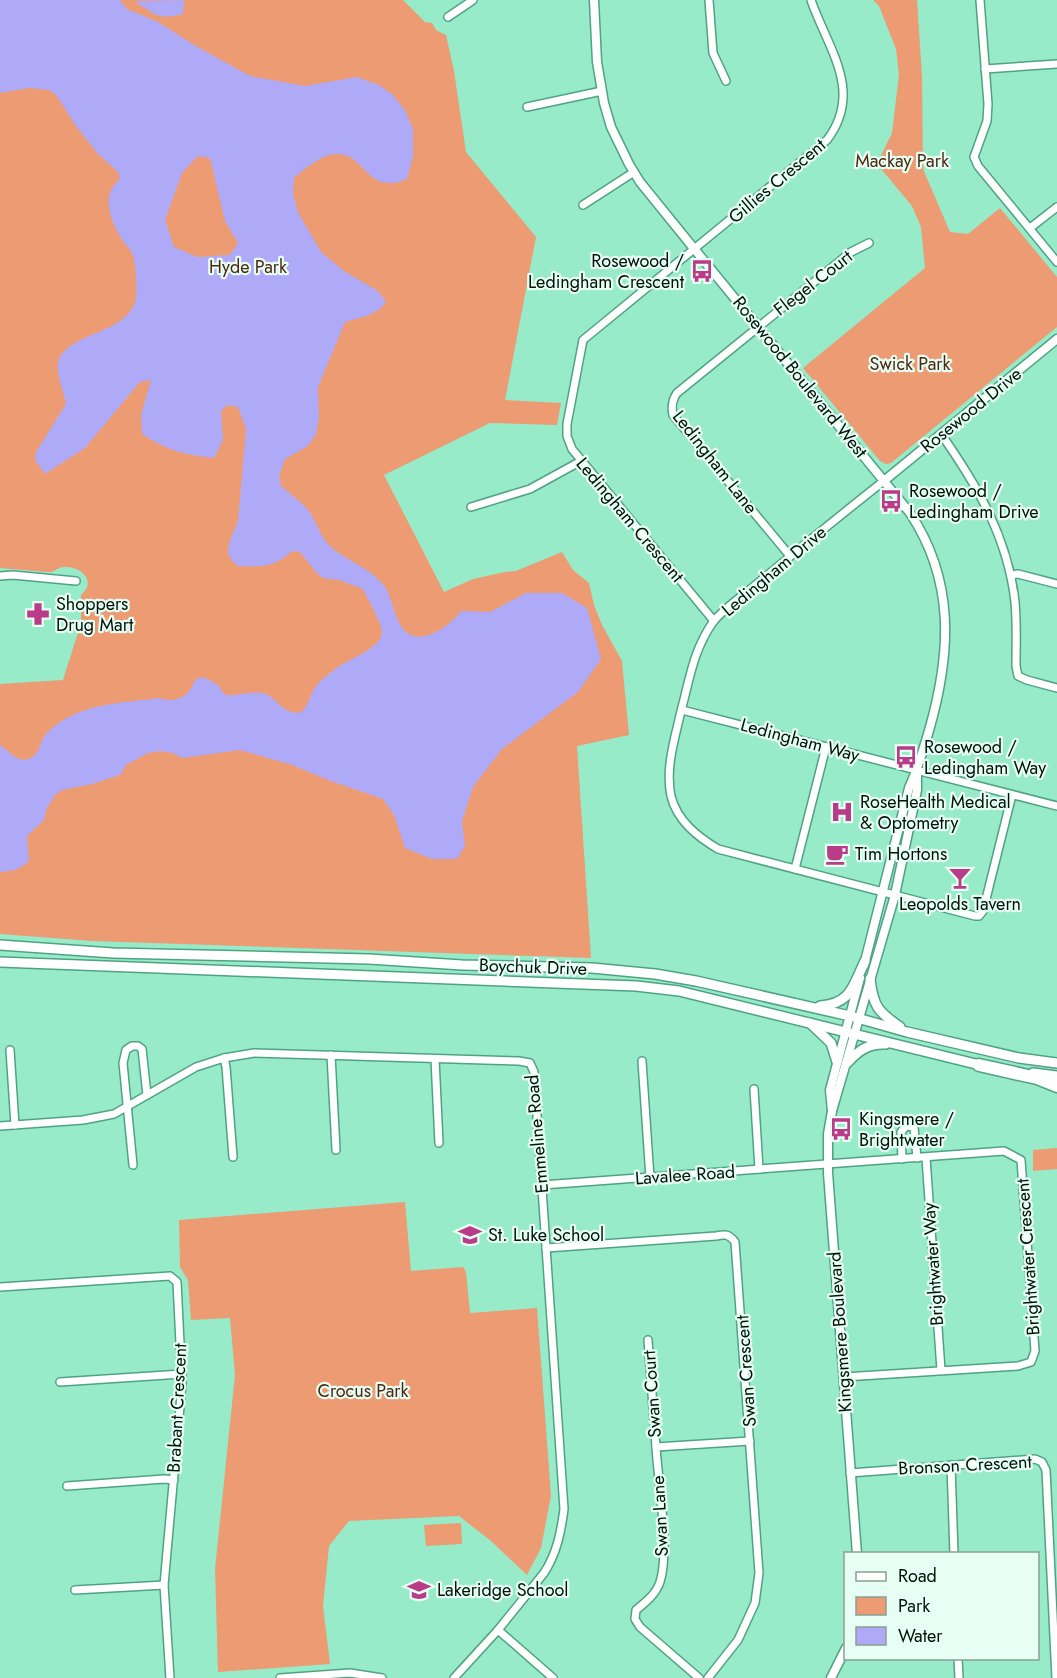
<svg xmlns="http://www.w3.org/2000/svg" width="1057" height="1678" font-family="Jost,sans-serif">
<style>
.green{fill:#ec9b72}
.water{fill:#afaaf8;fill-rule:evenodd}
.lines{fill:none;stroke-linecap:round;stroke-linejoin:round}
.minor-casing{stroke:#4fa384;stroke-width:10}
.tertiary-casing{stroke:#4fa384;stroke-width:11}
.secondary-casing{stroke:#4fa384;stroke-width:12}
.motorway-casing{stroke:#4fa384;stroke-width:15}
.minor{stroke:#fff;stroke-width:7}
.tertiary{stroke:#fff;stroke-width:8}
.secondary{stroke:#fff;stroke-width:9}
.motorway{stroke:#fff;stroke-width:12}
.labels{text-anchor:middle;stroke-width:4.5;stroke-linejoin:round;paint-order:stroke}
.park-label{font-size:18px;fill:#4e2611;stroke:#e6fef3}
.street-label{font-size:18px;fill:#001109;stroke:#e6fef3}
.poi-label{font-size:18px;fill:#001109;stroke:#e6fef3;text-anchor:start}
</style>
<rect width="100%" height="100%" fill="#97ebc9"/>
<g class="green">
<path d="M0,0h403l22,22 7,1 4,7 10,5 8,36 12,81 70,85 -31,163 56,3 -4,22 -67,-2 -106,52 60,117 29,-13 32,-7 11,-1 46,-19 11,18 16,13 5,22 8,20 20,36 7,74 -52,11 14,212 -499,-17 -92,-7v-250l63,-4 18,-57v-28c16,-13 1,-29 -17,-28 -6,0 -10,6 -17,5 -16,-1 -31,-3 -47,-4z"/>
<path d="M873,0h44l5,76 1,93 27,63 18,2 32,-26 57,69v50l-166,136 -5,1 -6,-3 -77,-93 122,-100 -4,-41 -9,-21 -35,-42 15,-31 7,-58 -3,-26 -17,-43z"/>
<path d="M1057,1148v21l-24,2v-21z"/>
<path d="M405,1202l6,69 52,-4 3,5 4,41 67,-5 14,188 -10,52 -14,27 -36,-34 -32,-25 -110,5 -20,25 -6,60 7,58 -112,8 -3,-103 20,-194 -5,-57 -39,2 -3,-40 -8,-13 -1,-47z"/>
<path d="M461,1523l1,21 -36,2 -2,-21z"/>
</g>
<g class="water">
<path d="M0,0h120l7,9 31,13 36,23 56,31 55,10 52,-9 22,8 13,9 13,16 8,19v28l-6,22c-40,17 -41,-24 -69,-25 -15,-1 -33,15 -44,24l-1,16 5,18 23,40 23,19 34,20 8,11c-10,14 -25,15 -41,20l-27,65 1,31 -3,16 -8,12 -23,13 -6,17 2,10c9,8 21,16 28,25 7,10 12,27 21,35 17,16 41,21 55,41 9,13 10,45 29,49 17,4 38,-13 47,-25l29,1 36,-19h36l25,15 14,51 -23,33 -76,57 -29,38 -11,34 3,25 -8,13h-25l-27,-11 -11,-33 -11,-16 -55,-19 -36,-15 -52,-15 -58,8 -9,-5 -13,-2 -12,2 -22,12 -6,10 -28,9 -30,6 -7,5 -9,15 -2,10 -17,16 2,25c-11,9 -16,10 -29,11v-127c9,5 16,18 28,14 13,-4 11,-17 18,-25 29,-31 76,-31 114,-36 16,6 30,-2 35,-18l8,-3 14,7 8,11c12,1 26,-4 38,-2 15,4 15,19 37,20 10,-9 8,-14 14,-24 5,-8 17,-17 24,-22 11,-8 43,-19 44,-34 0,-10 -14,-33 -19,-44l-24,-9 -16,-2 -8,-7 -15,-19 -8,-1c-18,17 -31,16 -55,15l-9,-11 1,-12 9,-22 8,-92 -8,-22 -11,-2 -6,6 2,29 -9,18c-26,-2 -51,-9 -72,-24l-1,-19 10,-35 -11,2 -55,66 -40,26 -10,-14 1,-8 30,-48c-2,-11 -10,-31 -8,-41 6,-31 73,-28 78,-66 1,-7 0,-34 -3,-41 -1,-5 -7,-11 -10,-15 -9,-14 -20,-36 -11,-53 2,-3 6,-7 8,-10l-2,-6 -21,-19 -21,-27 -20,-31 -7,-5 -20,-2 -29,5zM198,156l12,2 15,63 13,22 -8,12 -33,2 -23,-10 -9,-27 17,-47z"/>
<path d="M184,0l-1,14c-7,2 -19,4 -26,1 -7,-2 -11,-8 -18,-10l-3,-4z"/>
</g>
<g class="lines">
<g class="minor-casing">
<g id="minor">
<path d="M709,0l4,53 13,28"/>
<path d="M980,0l8,104 -1,17 -13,36 4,9 79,96"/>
<path d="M448,17l25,-17"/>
<path d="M985,69l72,-5"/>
<path d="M527,107l75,-16"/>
<path d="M583,205l51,-33"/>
<path d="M1030,228l27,-21"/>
<path d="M941,434c36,51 67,104 74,168 2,21 1,43 1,64l2,10 9,4 30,8"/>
<path d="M885,480c-43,34 -85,68 -127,103 -13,11 -35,26 -45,39 -20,29 -23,56 -32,89 -6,27 -16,57 -10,85 6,25 27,41 47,53l257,67h4l4,-5 29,-116"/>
<path d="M471,507l59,-18 51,-28"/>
<path d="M790,556l-117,-141c-2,-9 -1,-15 4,-22l174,-141 18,-9"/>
<path d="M1011,575l7,-1 39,10"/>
<path d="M0,576l13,-1 63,6"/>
<path d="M714,621l-142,-172 -5,-13v-12l16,-84 244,-200c37,-49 1,-91 -16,-140"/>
<path d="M682,710l375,96"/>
<path d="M795,869l31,-122"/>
<path d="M10,1050l5,75"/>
<path d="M331,1055l5,95"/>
<path d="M224,1058l2,9 7,90"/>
<path d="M435,1059l4,84"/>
<path d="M642,1061l8,117"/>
<path d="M754,1089l5,80"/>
<path d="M0,1126l83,-6 31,-6 82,-47 28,-9 30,-5 265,8 11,2 4,9 30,437c-3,23 -7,44 -20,64l-46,57 -44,48"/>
<path d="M926,1158l15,212"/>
<path d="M902,1159l-1,-27 5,-6 8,1 3,31"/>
<path d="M133,1165l-10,-102 3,-13 6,-4h6l4,3 5,46"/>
<path d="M542,1185l462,-34 17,9 14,191 -4,11 -13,4 -174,11"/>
<path d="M546,1248l170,-12c9,-2 13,-2 19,6l24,331 -4,30 -17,37 -30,38"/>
<path d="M0,1287l170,-11 7,6 5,102 -18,201 6,93"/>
<path d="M648,1340l8,107"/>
<path d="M60,1382l122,-8"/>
<path d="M951,1465l3,89"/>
<path d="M850,1473l185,-14 7,3 4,8 10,208"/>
<path d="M67,1486l97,-7 10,1"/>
<path d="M75,1590l89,-5"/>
<path d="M498,1630l55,48"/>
<path d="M958,1658l1,20"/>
<path d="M280,1678l70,-5 32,5"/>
<path d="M699,1678l-59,-51 -5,-8 1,-9c10,-8 20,-16 24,-28 10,-31 -2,-101 -4,-135l94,-6"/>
</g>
</g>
<g class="tertiary-casing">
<g id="tertiary">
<path d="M594,0l3,62 7,41 7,24 18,37 11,18 47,58 223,273c45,68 41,139 20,214 -6,21 -12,41 -21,61l-45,177"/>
<path d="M885,480l172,-141"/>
<path d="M832,1111l-2,-21 30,-112"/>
<path d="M857,1554l-29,-381v-39l4,-23 63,-216 22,-105v-15"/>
<path d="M831,1678l15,-30"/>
</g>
</g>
<g class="secondary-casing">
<g id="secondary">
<path d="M0,945l113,8 256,6 93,6 130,3 63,6 41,7 154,35 57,16 112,26 38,5"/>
<path d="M0,962l636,24 43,5 305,75"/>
<path d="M870,979c3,27 8,33 30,48"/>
<path d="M820,1006c31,-2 33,-20 45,-45"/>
<path d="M810,1023l21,20 6,19"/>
<path d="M847,1063c11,-12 21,-20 39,-19"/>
<path d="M1033,1073l24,3"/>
</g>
</g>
<g class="motorway-casing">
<path id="motorway" d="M979,1065l58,13 20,8"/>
</g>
<use href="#minor" class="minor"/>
<use href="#tertiary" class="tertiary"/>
<use href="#secondary" class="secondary"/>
<use href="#motorway" class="motorway"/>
</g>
<defs>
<g id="bus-bare" transform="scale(1.8)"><path d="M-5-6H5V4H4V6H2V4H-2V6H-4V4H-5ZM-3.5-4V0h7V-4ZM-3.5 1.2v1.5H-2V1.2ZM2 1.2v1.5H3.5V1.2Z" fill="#ba3b88" stroke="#e6fef3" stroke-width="2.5" paint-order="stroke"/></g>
<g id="pharmacy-bare" transform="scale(1.8)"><path d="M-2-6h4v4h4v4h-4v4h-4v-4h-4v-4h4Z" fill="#ba3b88" stroke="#e6fef3" stroke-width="2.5" paint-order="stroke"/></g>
<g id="hospital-bare" transform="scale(1.8)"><path d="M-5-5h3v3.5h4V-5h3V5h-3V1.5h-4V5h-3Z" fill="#ba3b88" stroke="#e6fef3" stroke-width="2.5" paint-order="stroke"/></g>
<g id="cafe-bare" transform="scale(1.8)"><path d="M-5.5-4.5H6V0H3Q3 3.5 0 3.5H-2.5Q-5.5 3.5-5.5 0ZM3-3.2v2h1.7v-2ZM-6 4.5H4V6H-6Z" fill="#ba3b88" stroke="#e6fef3" stroke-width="2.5" paint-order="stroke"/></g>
<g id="bar-bare" transform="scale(1.8)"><path d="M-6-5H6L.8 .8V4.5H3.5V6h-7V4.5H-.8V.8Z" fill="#ba3b88" stroke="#e6fef3" stroke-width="2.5" paint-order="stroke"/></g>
<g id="school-bare" transform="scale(1.8)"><path d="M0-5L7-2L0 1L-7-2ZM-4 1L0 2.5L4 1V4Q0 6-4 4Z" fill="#ba3b88" stroke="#e6fef3" stroke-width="2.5" paint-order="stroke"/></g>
</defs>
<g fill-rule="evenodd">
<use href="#bus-bare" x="702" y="271"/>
<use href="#bus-bare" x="891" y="501"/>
<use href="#pharmacy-bare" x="38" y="614"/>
<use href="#bus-bare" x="906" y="757"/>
<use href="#hospital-bare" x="842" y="812"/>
<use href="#cafe-bare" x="837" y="854"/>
<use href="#bar-bare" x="960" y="878"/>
<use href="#bus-bare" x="841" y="1129"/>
<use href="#school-bare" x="470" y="1235"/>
<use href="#school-bare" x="419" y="1590"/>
</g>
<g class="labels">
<g class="park-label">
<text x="902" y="167">Mackay Park</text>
<text x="248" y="273">Hyde Park</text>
<text x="910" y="370">Swick Park</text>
<text x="363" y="1397">Crocus Park</text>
</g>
<g class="street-label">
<text transform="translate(777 181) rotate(-40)" y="6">Gillies Crescent</text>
<text transform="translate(813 283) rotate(-38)" y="6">Flegel Court</text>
<text transform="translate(800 377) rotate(51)" y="6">Rosewood Boulevard West</text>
<text transform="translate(971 410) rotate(-39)" y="6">Rosewood Drive</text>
<text transform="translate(715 462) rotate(52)" y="6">Ledingham Lane</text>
<text transform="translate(630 520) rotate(50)" y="6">Ledingham Crescent</text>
<text transform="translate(774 571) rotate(-40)" y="6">Ledingham Drive</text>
<text transform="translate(800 740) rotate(15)" y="6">Ledingham Way</text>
<text transform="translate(533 967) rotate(2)" y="6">Boychuk Drive</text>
<text transform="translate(537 1134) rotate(-95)" y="6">Emmeline Road</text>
<text transform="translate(685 1175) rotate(-4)" y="6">Lavalee Road</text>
<text transform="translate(1028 1257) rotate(-94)" y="6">Brightwater Crescent</text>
<text transform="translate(933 1264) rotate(-94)" y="6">Brightwater Way</text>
<text transform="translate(840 1332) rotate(-94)" y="6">Kingsmere Boulevard</text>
<text transform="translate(746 1371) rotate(-94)" y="6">Swan Crescent</text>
<text transform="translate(652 1394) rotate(-94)" y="6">Swan Court</text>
<text transform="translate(177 1408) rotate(-87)" y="6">Brabant Crescent</text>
<text transform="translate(965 1465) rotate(-3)" y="6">Bronson Crescent</text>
<text transform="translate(660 1516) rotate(-93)" y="6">Swan Lane</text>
</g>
<g class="poi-label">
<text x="684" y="267" text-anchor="end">Rosewood /<tspan x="684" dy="21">Ledingham Crescent</tspan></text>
<text x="909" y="497">Rosewood /<tspan x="909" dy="21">Ledingham Drive</tspan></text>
<text x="56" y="610">Shoppers<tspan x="56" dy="21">Drug Mart</tspan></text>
<text x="924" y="753">Rosewood /<tspan x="924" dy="21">Ledingham Way</tspan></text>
<text x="860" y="808">RoseHealth Medical<tspan x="860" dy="21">&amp; Optometry</tspan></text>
<text x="855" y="860">Tim Hortons</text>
<text x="960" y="910" text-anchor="middle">Leopolds Tavern</text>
<text x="859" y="1125">Kingsmere /<tspan x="859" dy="21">Brightwater</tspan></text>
<text x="488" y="1241">St. Luke School</text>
<text x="437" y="1596">Lakeridge School</text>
</g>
</g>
<rect x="844" y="1552" width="195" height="108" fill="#e6fef3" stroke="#8a9f95" stroke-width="1.5"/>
<rect x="856" y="1572" width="30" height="9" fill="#ffffff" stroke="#8a9f95" stroke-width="1.5"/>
<text x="898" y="1582" font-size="18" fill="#001109">Road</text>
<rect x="856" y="1597" width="30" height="18" fill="#ec9b72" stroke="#8a9f95" stroke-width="1.5"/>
<text x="898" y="1612" font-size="18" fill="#001109">Park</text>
<rect x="856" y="1627" width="30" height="18" fill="#afaaf8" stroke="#8a9f95" stroke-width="1.5"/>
<text x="898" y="1642" font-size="18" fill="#001109">Water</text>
</svg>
